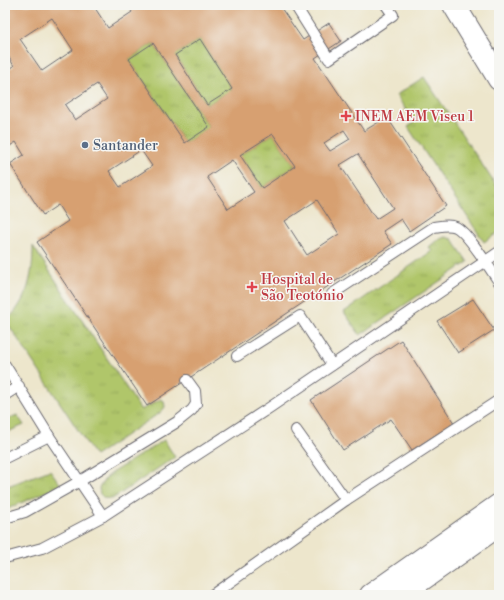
<svg xmlns="http://www.w3.org/2000/svg" width="504" height="600" font-family="'Libre Bodoni',serif">
<style>
.grass{fill:url(#grass-tufts);stroke:#697452}
.building{fill:#d7a071;fill-rule:evenodd}
.lines{fill:none;stroke-linecap:round;stroke-linejoin:round}
.lane-casing{stroke:#69676e;stroke-width:12}
.secondary-casing{stroke:#69676e;stroke-width:24}
.lane{stroke:#fff;stroke-width:10}
.secondary{stroke:#fff;stroke-width:22}
.health-dot{fill:#e0444e;stroke:#f6f6f2;stroke-width:1.5}
.service-dot{fill:#5c6f8a;stroke:#f6f6f2;stroke-width:1.5}
.labels{text-anchor:middle;stroke-width:3;stroke-linejoin:round;paint-order:stroke}
.health-label{font-size:14px;fill:#be3a42;stroke:#f6f6f2;text-anchor:start}
.service-label{font-size:14px;fill:#4e5e75;stroke:#f6f6f2;text-anchor:start}
</style>
<defs>
<pattern id="grass-tufts" width="24" height="20" patternUnits="userSpaceOnUse"><rect width="24" height="20" fill="#b0c66a"/><path d="M3 7l-1-3M5 7V3M7 7l1-3M15 17l-1-3M17 17v-4M19 17l1-3" fill="none" stroke="#97aa5d"/></pattern>
</defs>
<rect width="100%" height="100%" fill="#f6f6f2"/>
<filter id="ink" filterUnits="userSpaceOnUse"><feTurbulence type="fractalNoise" baseFrequency=".025" numOctaves="2"/><feDisplacementMap in="SourceGraphic" scale="8" xChannelSelector="R" yChannelSelector="G"/><feConvolveMatrix kernelMatrix="1 2 1 2 8 2 1 2 1" color-interpolation-filters="sRGB"/></filter>
<filter id="wash" filterUnits="userSpaceOnUse"><feTurbulence type="fractalNoise" baseFrequency=".012" numOctaves="4" result="noise"/><feDisplacementMap in="SourceGraphic" scale="16" xChannelSelector="R" yChannelSelector="G"/><feGaussianBlur stdDeviation="0.9" result="paint"/><feColorMatrix in="noise" values="0 0 0 0 0 0 0 0 0 0 0 0 0 0 0 0 0 1.4 0 .05"/><feComposite in="paint" operator="in"/></filter>
<g filter="url(#wash)">
<rect width="100%" height="100%" fill="#ede6cc"/>
<g class="grass">
<path d="M200,39l32,50 -25,16 -32,-50z"/>
<path d="M153,43l56,84 -24,16 -56,-84z"/>
<path d="M424,77l75,113v42l-15,10 -76,-115 6,-5 -18,-27z"/>
<path d="M273,134l22,32 -33,22 -22,-33z"/>
<path d="M445,237l7,2 16,23 -108,73 -16,-23 88,-61 -3,-4 7,-6z"/>
<path d="M33,246l108,164 20,-11 3,2 1,6 -4,5 -66,44 -89,-135c22,-20 27,-46 27,-75z"/>
<path d="M17,415l7,10 -19,8v-13z"/>
<path d="M164,440l11,17 -63,42 -8,-1 -4,-4 -1,-6 6,-9 8,-7z"/>
<path d="M50,470l11,15 -56,25v-23z"/>
</g>
<g id="blocks">
<g class="building">
<path d="M5,5h88l15,23 24,-16 -4,-7h12v1l2,-1h137l24,35 26,-17 12,18 -26,17 49,73 23,-14 59,89 -37,25 -8,-12 -18,12 9,13 -245,162 -110,-164 31,-21 -10,-16 -15,10 -33,-51 14,-9 -8,-13 -11,7v-53l5,-3 -5,-7v-14l9,-6 -9,-15zM52,18l21,32 -31,21 -22,-32zM200,39l32,50 -25,16 -32,-50zM153,43l56,84 -24,16 -56,-84zM97,84l10,15 -32,21 -10,-15zM344,130l6,9 -20,12 -6,-8zM273,134l22,32 -33,22 -22,-33zM141,150l11,16 -32,21 -11,-16zM358,154l35,54 -17,11 -36,-54zM232,160l22,32 -26,17 -21,-32zM317,200l22,34 -32,21 -22,-34z"/>
<path d="M473,299l21,31 -36,23 -21,-32z"/>
<path d="M401,340l53,83 -42,27 -21,-31 -48,31 -32,-50z"/>
</g>
</g>
</g>
<g filter="url(#ink)">
<use href="#blocks" fill-opacity="0" stroke="#69676e" stroke-width="1"/>
<g class="lines">
<g class="lane-casing">
<g id="lane">
<path d="M295,5l34,54 64,-44 -7,-10"/>
<path d="M332,294l102,-67c7,-1 15,-3 22,0 13,7 34,42 43,55"/>
<path d="M237,356l63,-40 32,49"/>
<path d="M5,365l44,71 54,80"/>
<path d="M5,395l14,-9"/>
<path d="M296,430l50,70 153,-100"/>
<path d="M5,458l44,-22"/>
<path d="M5,518l20,-6 55,-31 97,-59 15,-12 4,-6 -1,-13 -8,-11"/>
<path d="M5,558l37,-10 61,-32 166,-108 230,-156"/>
<path d="M212,595l134,-95"/>
</g>
</g>
<g class="secondary-casing">
<g id="secondary">
<path d="M454,5l45,74"/>
<path d="M371,595l128,-90"/>
<path d="M400,595l99,-70"/>
</g>
</g>
<use href="#lane" class="lane"/>
<use href="#secondary" class="secondary"/>
</g>
</g>
<g class="health-dot">
<path d="M344 110h4v4h4v4h-4v4h-4v-4h-4v-4h4z"/>
<path d="M250 281h4v4h4v4h-4v4h-4v-4h-4v-4h4z"/>
</g>
<circle class="service-dot" cx="85" cy="145" r="4"/>
<g class="labels">
<g class="health-label">
<text x="355" y="121">INEM AEM Viseu 1</text>
<text x="261" y="284">Hospital de<tspan x="261" dy="16">São Teotónio</tspan></text>
</g>
<g class="service-label">
<text x="93" y="150">Santander</text>
</g>
</g>
<rect width="504" height="600" fill="none" stroke="#f6f6f2" stroke-width="20"/>
</svg>
